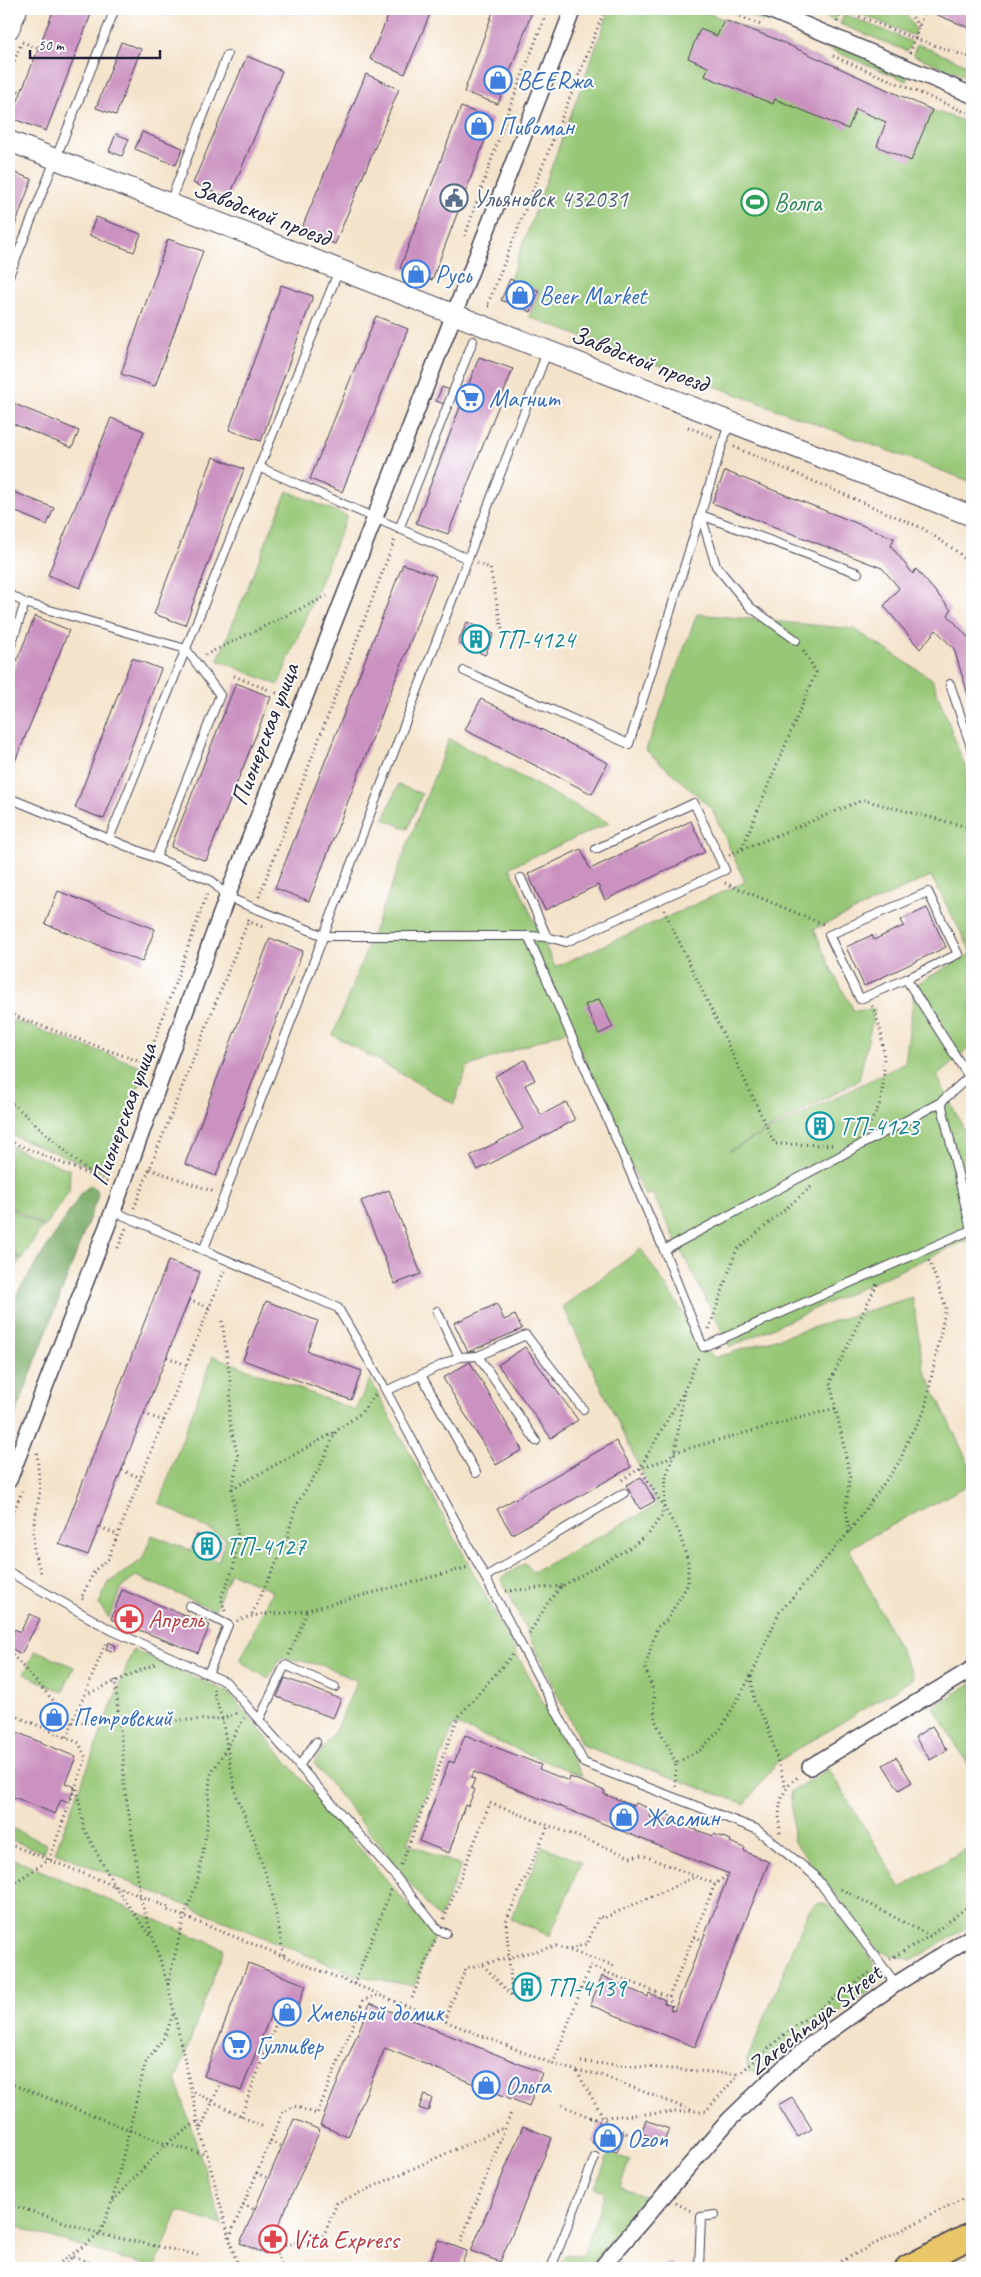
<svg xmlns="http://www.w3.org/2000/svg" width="981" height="2277" font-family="Caveat,sans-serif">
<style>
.green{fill:#98c877;stroke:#5d7559;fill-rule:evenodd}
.forest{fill:#7aac68;stroke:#4e6752}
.building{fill:#cb92c1}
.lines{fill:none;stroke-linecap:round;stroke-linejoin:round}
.service-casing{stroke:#423f51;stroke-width:10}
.minor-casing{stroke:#423f51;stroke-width:18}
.tertiary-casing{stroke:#423f51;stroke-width:22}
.primary-casing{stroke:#423f51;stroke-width:28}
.path{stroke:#423f51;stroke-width:3;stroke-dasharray:1 4;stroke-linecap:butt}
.service{stroke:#fff;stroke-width:8}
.minor{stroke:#fff;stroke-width:15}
.tertiary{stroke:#fff;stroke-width:20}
.primary{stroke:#e9c769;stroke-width:25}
.labels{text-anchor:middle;stroke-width:4;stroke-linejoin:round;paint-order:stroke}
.shop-label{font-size:25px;fill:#366cbe;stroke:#fff;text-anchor:start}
.service-label{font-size:25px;fill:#4e5e75;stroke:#fff;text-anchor:start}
.leisure-label{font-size:25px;fill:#27864d;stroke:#fff;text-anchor:start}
.street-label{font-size:25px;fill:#22223b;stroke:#fff}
.culture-label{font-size:25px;fill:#0d838f;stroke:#fff;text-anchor:start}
.health-label{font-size:25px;fill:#be3a42;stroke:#fff;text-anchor:start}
</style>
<rect width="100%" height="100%" fill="#fff"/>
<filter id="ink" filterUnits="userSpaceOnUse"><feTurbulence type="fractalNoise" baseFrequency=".02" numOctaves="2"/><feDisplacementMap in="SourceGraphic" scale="10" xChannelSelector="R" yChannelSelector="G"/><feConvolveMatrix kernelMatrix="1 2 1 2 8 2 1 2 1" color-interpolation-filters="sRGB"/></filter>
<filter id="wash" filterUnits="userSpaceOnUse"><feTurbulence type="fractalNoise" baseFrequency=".0096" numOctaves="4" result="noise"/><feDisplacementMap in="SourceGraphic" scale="20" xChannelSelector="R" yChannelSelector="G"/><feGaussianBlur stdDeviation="1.12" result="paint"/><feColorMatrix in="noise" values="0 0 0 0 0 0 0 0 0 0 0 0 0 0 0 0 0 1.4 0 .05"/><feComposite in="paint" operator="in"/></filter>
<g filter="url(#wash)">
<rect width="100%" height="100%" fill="#f4e3cb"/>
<g class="green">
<path d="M610,9h87l76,29 159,72 40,14v358l-443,-165 10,-26 -29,-12z"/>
<path d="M736,9h14l17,7 -3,7z"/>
<path d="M804,9h26l8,3 -3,9z"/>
<path d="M849,9h54c5,8 14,17 11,27z"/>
<path d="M844,14l68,28 -5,9 -67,-27z"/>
<path d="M807,32l102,42 -2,7 -108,-44z"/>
<path d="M917,44l55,23v12l-59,-24z"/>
<path d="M287,491l60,25 -69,169 -60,-25z"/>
<path d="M697,614l157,15 78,50 40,106v261l-35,30 35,69v93l-242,109 -78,-154 -7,3 -74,-167 -104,38 -13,37 -121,-69 116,-296 160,84 -99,44 45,100 190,-85 -33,-73 -66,-59zM931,876l41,77 -57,32 -10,78 -176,88 130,-71 16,-71 -21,2 -24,-44 -16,-38z"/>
<path d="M398,785l24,9 -14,35 -24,-10z"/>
<path d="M9,1019l137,49 -40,105 -97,-39z"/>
<path d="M9,1146l61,24 -1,21 -25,36 -35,-22z"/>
<path d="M9,1207l33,20 -20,32 -13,-8z"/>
<path d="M641,1249l73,109 198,-61 12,72 48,102v12l-123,65 65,130 -137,84 -32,42 -163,-59 -81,-167 24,-15 8,9 124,-67 -94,-199z"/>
<path d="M9,1252l12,7 -12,16z"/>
<path d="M213,1356l142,54 15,-31 212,397 -128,-52 -47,119 54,23 -22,53 -125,-156 24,-37 19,-45 -32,-15 -44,-9 -13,22 -28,-18 32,-70 -42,-19 -15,38 -79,-34 -15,13 -12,29 -10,-13 8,-21 35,-24 10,-25 66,26 8,-22 -67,-36z"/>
<path d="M35,1650l39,17 -11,25 -39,-18z"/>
<path d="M133,1650l95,42 206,244 -20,50 -58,-11 -301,-123z"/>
<path d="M972,1683v88l-39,-64z"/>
<path d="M829,1769l72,119 71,-43v79l-61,37 -32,-10 -86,-111 -2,-49z"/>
<path d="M9,1827l37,17 -3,8 -34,-13z"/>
<path d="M542,1846l39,16 -31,74 -39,-17z"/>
<path d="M9,1857l215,92 -48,130 46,146 -44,-14 -23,57 -138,-41 -8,22z"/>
<path d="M821,1903c18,3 46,51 57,67l2,9 -6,9 -79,54 -22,20 -16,10 -9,-1 -1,-11 62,-150 6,-6z"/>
<path d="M609,2153l21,7 -10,27 28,11 -58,70h-28l-1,-8 5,-6 17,2 22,-63 -10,-6z"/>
</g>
<path class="forest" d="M91,1185l7,6 -1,7 -82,218 -6,-1v-109l73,-114z"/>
<g id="blocks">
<g class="building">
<path d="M54,9h39l-47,122 -35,-13z"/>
<path d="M391,9h41l-27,65 -35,-15z"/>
<path d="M494,9h39l-35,95 -34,-12z"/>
<path d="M932,9h40v20l-42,-17z"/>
<path d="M724,20l49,18 159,72 -21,51 -34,-15 9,-24 -30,-13 -8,20 -73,-30 -2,5 -68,-28 3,-9 -20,-9 12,-29 17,7z"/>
<path d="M121,42l20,7 -25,66 -20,-7z"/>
<path d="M247,56l35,15 -53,127 -36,-15z"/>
<path d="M366,74l33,15 -64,155 -34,-14z"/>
<path d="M461,107l32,12 -61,161 -32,-12z"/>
<path d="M142,132l41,16 -7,17 -41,-16z"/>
<path d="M116,134l13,5 -7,17 -13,-5z"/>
<path d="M9,171l23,8 -23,63z"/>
<path d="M96,217l45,17 -7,18 -45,-17z"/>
<path d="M168,239l35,12 -48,135 -34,-12z"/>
<path d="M510,279l29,12 -8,21 -30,-12z"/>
<path d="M281,285l32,11 -52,145 -32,-11z"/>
<path d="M376,316l32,13 -66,163 -32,-13z"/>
<path d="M479,357l34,12 -65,165 -32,-11z"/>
<path d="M442,387l8,3 -6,14 -8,-3z"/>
<path d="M10,402l69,29 -7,17 -63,-26z"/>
<path d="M111,418l33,13 -64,157 -32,-13z"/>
<path d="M213,457l31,12 -59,156 -31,-11z"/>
<path d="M725,471l169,67 -3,8 22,28 3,-5 35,41 -3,5 24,27v66l-18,-59 -18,-19 -16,19 -36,-43 15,-18 -17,-20 -170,-65z"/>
<path d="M9,490l45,18 -7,17 -38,-16z"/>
<path d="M403,564l33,12 -127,325 -34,-13z"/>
<path d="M35,616l34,14 -60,146v-96z"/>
<path d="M467,622l27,12 -9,21 -27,-12z"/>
<path d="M132,658l29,11 -57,150 -29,-11z"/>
<path d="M236,683l35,14 -65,164 -35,-14z"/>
<path d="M481,699l127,64 -16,31 -127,-64z"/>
<path d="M691,821l14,31 -100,48 -7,-15 -53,25 -17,-36 53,-25 9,20z"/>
<path d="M58,891l97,38 -13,33 -97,-38z"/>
<path d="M927,908l19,39 -82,39 -18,-39 26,-12 2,5 16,-8 14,-6 -3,-6z"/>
<path d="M270,938l33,13 -87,225 -31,-12z"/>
<path d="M599,999l14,28 -14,7 -14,-29z"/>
<path d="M525,1060l10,20 -10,5 16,30 25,-13 9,18 -97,50 -8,-14 53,-27 -28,-53z"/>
<path d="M826,1114l7,13 -18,11 -8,-13z"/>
<path d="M389,1190l32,84 -26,10 -34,-83z"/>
<path d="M168,1261l32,11 -112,283 -29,-11z"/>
<path d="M266,1301l52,20 -11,30 55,20 -11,29 -108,-40z"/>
<path d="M497,1304l7,16 11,-5 7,14 -54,23 -14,-29z"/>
<path d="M525,1347l53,73 -27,18 -53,-73z"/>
<path d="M470,1362l52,88 -26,15 -53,-87z"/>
<path d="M616,1441l15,26 -119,67 -15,-25z"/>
<path d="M641,1477l14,24 -15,8 -14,-24z"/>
<path d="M197,1535l25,8 -6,14 -24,-9z"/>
<path d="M122,1590l88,35 -12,28 -87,-34z"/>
<path d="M30,1614l10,5 -19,35 -12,-7v-6l6,-12 5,3z"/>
<path d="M109,1642l7,4 -2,6 -8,-3z"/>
<path d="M285,1678l56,21 -8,19 -56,-21z"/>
<path d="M932,1726l15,24 -17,10 -15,-23z"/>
<path d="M9,1729l67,28 -11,26 10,4 -7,16 -7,-3 -6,14 -46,-19z"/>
<path d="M465,1735l76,30 -2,4 30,12 1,-4 35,14 -1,3 30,12 2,-3 17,7 -3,7 13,6 3,-9 18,8 -1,3 30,11 1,-2 17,6 -1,2 15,6 -1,3 25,11 -74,185 -105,-42 12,-29 46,21 1,-4 16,7 -1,3 8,3 -2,3 4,2 55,-137 -255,-102 -3,6 4,1 -4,9 4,2 -7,16 -3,-1 -16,48 -30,-12 30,-80 5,2z"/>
<path d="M896,1757l16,25 -13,8 -16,-25z"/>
<path d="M248,1963l58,22 -11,29 -21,-8 -33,85 -37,-15z"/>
<path d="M524,1973l15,6 -10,22 -15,-6z"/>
<path d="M370,2003l172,70 -13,33 -144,-58 -37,89 -28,-12z"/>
<path d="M424,2095l8,3 -4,13 -9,-3z"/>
<path d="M792,2097l20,32 -14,8 -20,-32z"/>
<path d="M294,2119l26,11 -54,124 -26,-11z"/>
<path d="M646,2120l23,9 -5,13 -23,-9z"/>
<path d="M600,2123l24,10 -7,19 -25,-9z"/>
<path d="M523,2126l29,12 -52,124 -29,-11z"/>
<path d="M438,2240l29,11 -7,17h-32z"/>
<path d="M671,2262l3,6h-16z"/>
</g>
</g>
</g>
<g filter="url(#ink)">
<use href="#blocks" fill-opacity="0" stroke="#423f51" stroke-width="1"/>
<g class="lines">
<g class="service-casing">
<g id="service">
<path d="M170,202l57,-147"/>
<path d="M9,276l106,-267"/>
<path d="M259,467l207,91"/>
<path d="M399,529l74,-188"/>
<path d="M9,594l16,9 161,46 34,46 -64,163"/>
<path d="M796,640l-46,-33 -34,-41 -15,-51 157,58"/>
<path d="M9,651l16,-48"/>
<path d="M464,671l165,73 100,-321"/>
<path d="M950,684l22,66"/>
<path d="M9,798l203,83 15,16 97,39h204l19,1 19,5 159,-72 -31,-67 -98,46"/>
<path d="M109,839l230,-569"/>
<path d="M521,878l26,59"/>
<path d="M528,936l136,314 39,97 268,-117 -30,-128"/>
<path d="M906,979l52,-25 -30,-62 -99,43 31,64 46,-20 63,98"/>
<path d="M113,1211l225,97 45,77 201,378 172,66 58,46 82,109"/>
<path d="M664,1250l277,-148 31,-28"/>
<path d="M203,1251l344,-899"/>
<path d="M437,1311l22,46"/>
<path d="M478,1356l58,85"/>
<path d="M421,1375l55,98"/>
<path d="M386,1391l73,-34 19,-1 48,-21 57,74"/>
<path d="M9,1572l102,58 115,52 170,195 43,54 7,2"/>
<path d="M485,1577l139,-84"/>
<path d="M189,1606l39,19 -20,49"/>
<path d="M259,1720l26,-55 50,22"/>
<path d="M299,1766l17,-24"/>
<path d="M551,2268l44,-111"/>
<path d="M699,2268l2,-51 14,-2"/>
</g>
</g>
<g class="minor-casing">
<g id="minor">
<path d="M767,9l205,86"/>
<path d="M9,1480l104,-269 114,-314 346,-888"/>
<path d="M810,1767l162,-98"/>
<path d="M601,2268l128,-148 54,-52 27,-23 86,-61 76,-48"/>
</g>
</g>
<g class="tertiary-casing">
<g id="tertiary">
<path d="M9,29l8,-20"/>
<path d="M9,141l963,375"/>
</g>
</g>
<g class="primary-casing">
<path id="primary" d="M908,2268l64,-33"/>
</g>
<g class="path">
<path d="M722,9l39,16"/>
<path d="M841,9l75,30 56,19"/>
<path d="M907,9l12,18"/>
<path d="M837,22l5,-13"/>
<path d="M22,42l16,6"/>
<path d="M910,53l15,-44"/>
<path d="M833,56l139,59"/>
<path d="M9,75l12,-32"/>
<path d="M9,87l12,5"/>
<path d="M465,236l42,-121 41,-106"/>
<path d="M489,306h-2l118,-297"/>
<path d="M688,427l25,10"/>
<path d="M734,447l188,81 37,25 13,17"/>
<path d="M477,563l13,5 14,72"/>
<path d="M205,655l122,-59"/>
<path d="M234,676l55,22"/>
<path d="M742,848l74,-176 -14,-24"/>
<path d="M729,855l134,-55 109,28"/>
<path d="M725,883l100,42"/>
<path d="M259,897l136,-358"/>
<path d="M664,910l111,234 60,1"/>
<path d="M247,921l19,7"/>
<path d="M9,1014l137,50 61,-170"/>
<path d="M9,1100l84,76"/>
<path d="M868,1127c4,-8 10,-17 12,-25 7,-28 5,-71 -8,-96"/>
<path d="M9,1141l98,41"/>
<path d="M150,1169l65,23"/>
<path d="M134,1208l115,-289"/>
<path d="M118,1248l8,-20"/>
<path d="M189,1300l21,8"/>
<path d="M222,1321l9,64 -2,33 9,39 -6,32 6,47 -4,30 -13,32 4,13"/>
<path d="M709,1329l27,-78 75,-64"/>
<path d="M167,1357l19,8"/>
<path d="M144,1414l20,7"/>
<path d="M37,1453l3,39 -7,38 1,22 8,24"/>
<path d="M122,1470l19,8"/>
<path d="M622,1480l18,-12 45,-79 14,-33"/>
<path d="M232,1489l103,-57"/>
<path d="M9,1524l13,-33"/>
<path d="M100,1527l18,8"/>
<path d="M849,1532l-3,-24 4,-33 -20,-93 47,-98"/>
<path d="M506,1591l56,-5"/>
<path d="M83,1599l-2,-1 14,-28 13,-11 116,-288"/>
<path d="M252,1614l34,-72 10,-37 23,-36 17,-38 25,-18 14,-18"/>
<path d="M237,1621c22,-10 47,-6 71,-11l161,-43"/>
<path d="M529,1634l20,-33 13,-15 71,-40 16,-13 12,-16 3,-10 2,-31 9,-24 9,-60"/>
<path d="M9,1651l64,72 149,-4 15,-6"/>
<path d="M289,1655l19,-45"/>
<path d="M751,1676l3,25 13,23 18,62"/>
<path d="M115,1680l8,75 1,29 10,61 6,52 28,88 30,136 31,116"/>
<path d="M213,1689l9,30 14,76 17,41 19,57 12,64"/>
<path d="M85,1695l72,-32"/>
<path d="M9,1713l70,30 7,15 -37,102 -40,26"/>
<path d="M67,1737l40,-97"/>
<path d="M676,1763l-21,-43 -1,-27 -9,-25 12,-41 10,-7 21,-36v-22l-9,-30 -39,-64 25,-8 10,-8 161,-44"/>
<path d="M675,1786l1,-23 24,-13 20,-20 31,-54 28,-63 70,-81 51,-71 10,-26 14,-22 22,-106 -17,-47"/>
<path d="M77,1789l7,40 31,58 37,51"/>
<path d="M780,1833c-2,-23 -2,-41 18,-56"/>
<path d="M9,1844l159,63 -1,3 212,84"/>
<path d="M401,1865l57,-148 56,-64"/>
<path d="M841,1889l89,47"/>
<path d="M444,1919l46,-116 141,54 11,-2 73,29"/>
<path d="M694,1937l9,3"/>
<path d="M570,1949l17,-5 12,-28 5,2 91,-41"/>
<path d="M890,1959l40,-23 42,-33"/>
<path d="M483,1965l28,30"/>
<path d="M168,1984l16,-67 14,-37 9,-52 3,-52 34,-58"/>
<path d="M354,1984l37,-94"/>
<path d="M512,1995l-6,-74 42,-95"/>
<path d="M412,1998l23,-57"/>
<path d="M674,2011l-5,-14 46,-113 14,-10"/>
<path d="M444,2021l22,-53 90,-22 59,20"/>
<path d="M581,2062l156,12"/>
<path d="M553,2064l37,-98 79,31"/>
<path d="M577,2072l31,53"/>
<path d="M9,2083l157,61 32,-23"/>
<path d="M194,2092l71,36"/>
<path d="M562,2105l73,32"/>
<path d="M241,2116l39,-103 6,3 1,-4"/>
<path d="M590,2118l100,-7"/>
<path d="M201,2128l20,-46"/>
<path d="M270,2141l12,6"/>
<path d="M256,2173l12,5"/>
<path d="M113,2201l53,-57 42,11"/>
<path d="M676,2203l15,8"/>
<path d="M9,2204l91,30 98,21"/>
<path d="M243,2204l12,6"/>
<path d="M273,2239l9,29"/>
<path d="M461,2241l50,-128"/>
<path d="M275,2247l48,-10 14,-34 163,-74h4"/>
<path d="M238,2266l-9,-28 54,-126 11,-6 23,8 46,-114 16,-5 174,69 24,7 21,3 95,37h13l32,-36 49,-43 85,-61"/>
<path d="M53,2268l47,-34 12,-32 33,-138 20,-28 9,-24"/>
<path d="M66,2268l6,-12 31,12"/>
<path d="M828,2268l144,-74"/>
</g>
<use href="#service" class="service"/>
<use href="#minor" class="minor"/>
<use href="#tertiary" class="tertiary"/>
<use href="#primary" class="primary"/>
</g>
</g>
<defs>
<g id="shop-ring" transform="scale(1.4375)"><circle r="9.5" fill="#fff" stroke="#3f7fe0" stroke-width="1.5"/><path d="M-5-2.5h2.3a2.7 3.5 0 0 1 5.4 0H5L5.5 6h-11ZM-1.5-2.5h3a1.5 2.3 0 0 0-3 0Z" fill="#3f7fe0"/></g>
<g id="civic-ring" transform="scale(1.4375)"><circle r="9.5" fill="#fff" stroke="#5c6f8a" stroke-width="1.5"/><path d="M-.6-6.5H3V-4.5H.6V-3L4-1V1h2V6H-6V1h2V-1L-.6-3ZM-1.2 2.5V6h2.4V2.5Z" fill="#5c6f8a"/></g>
<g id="stadium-ring" transform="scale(1.4375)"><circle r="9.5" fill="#fff" stroke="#2e9e5b" stroke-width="1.5"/><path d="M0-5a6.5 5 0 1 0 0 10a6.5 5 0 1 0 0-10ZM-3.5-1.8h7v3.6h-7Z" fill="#2e9e5b"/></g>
<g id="supermarket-ring" transform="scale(1.4375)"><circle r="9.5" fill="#fff" stroke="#3f7fe0" stroke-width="1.5"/><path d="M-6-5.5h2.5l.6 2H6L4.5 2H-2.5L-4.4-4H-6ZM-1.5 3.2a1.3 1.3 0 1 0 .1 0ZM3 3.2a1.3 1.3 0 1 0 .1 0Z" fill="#3f7fe0"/></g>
<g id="building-ring" transform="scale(1.4375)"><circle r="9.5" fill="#fff" stroke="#0f9aa8" stroke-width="1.5"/><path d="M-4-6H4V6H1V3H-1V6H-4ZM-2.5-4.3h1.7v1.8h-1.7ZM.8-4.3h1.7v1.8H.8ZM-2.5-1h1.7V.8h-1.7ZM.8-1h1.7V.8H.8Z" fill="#0f9aa8"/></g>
<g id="pharmacy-ring" transform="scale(1.4375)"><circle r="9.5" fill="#fff" stroke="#e0444e" stroke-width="1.5"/><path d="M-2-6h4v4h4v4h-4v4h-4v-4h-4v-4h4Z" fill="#e0444e"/></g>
</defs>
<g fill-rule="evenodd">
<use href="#shop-ring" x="498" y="80"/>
<use href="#shop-ring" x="479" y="126"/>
<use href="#civic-ring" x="454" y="198"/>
<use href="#stadium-ring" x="755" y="202"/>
<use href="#shop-ring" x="416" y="274"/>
<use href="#shop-ring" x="520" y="295"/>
<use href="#supermarket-ring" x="470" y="398"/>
<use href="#building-ring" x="476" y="639"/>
<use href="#building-ring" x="820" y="1126"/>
<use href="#building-ring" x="207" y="1546"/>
<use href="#pharmacy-ring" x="129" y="1619"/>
<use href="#shop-ring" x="54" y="1717"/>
<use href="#shop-ring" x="624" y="1817"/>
<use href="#building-ring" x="527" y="1987"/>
<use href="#shop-ring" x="287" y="2012"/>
<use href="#supermarket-ring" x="237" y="2045"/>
<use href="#shop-ring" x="486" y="2085"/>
<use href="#shop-ring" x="608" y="2138"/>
<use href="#pharmacy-ring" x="273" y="2239"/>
</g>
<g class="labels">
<g class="shop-label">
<text x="517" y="89">BEERжа</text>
<text x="498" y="135">Пивоман</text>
<text x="435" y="283">Русь</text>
<text x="539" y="304">Beer Market</text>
<text x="489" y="407">Магнит</text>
<text x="73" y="1726">Петровский</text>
<text x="643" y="1826">Жасмин</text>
<text x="306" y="2021">Хмельной домик</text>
<text x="256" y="2054">Гулливер</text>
<text x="505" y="2094">Ольга</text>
<text x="627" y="2147">Ozon</text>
</g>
<g class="service-label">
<text x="473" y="207">Ульяновск 432031</text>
</g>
<g class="leisure-label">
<text x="774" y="211">Волга</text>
</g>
<g class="street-label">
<text transform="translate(262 212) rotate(21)" y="9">Заводской проезд</text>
<text transform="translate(640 358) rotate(21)" y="9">Заводской проезд</text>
<text transform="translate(264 734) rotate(-69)" y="9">Пионерская улица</text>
<text transform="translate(123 1114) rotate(-70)" y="9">Пионерская улица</text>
<text transform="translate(814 2019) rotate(-38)" y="9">Zarechnaya Street</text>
</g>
<g class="culture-label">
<text x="495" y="648">ТП-4124</text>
<text x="839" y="1135">ТП-4123</text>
<text x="226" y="1555">ТП-4127</text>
<text x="546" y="1996">ТП-4139</text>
</g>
<g class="health-label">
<text x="148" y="1628">Апрель</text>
<text x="292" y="2248">Vita Express</text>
</g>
</g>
<rect width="981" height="2277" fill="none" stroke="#fff" stroke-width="30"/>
<path d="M30 50v8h130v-8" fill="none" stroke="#22223b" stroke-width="2.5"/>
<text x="38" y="50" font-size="15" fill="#22223b" stroke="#ffffff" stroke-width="4" paint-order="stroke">50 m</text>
</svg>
